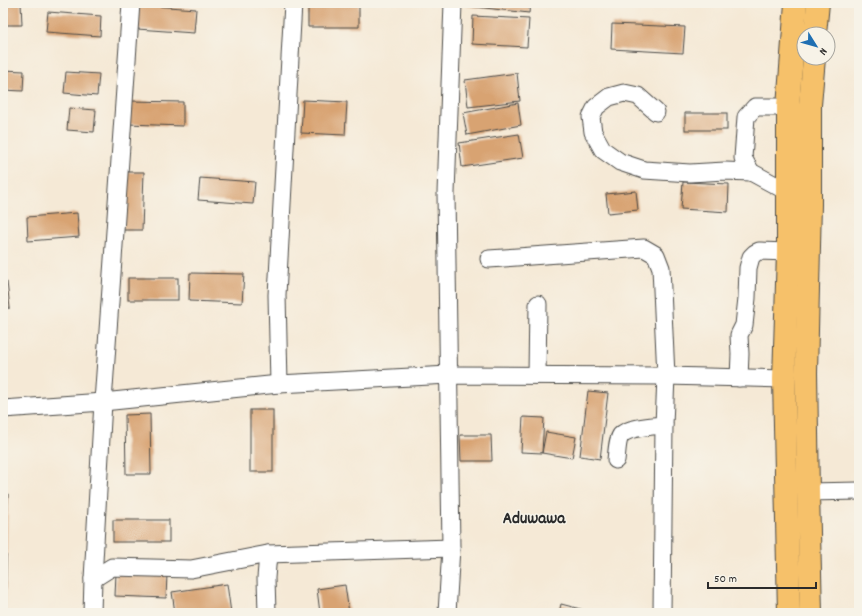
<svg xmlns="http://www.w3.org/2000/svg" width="862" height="616" font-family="Dekko,sans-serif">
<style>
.building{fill:#d8a372}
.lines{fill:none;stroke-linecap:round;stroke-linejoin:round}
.minor-casing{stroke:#494845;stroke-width:19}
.highway-casing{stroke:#494845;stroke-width:24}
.minor{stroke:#fff;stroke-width:17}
.highway{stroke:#f6c16b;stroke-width:22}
.labels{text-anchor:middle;stroke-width:3;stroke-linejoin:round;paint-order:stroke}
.quarter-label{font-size:17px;font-weight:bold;fill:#2b2b2b;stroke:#f7f3e8}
</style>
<rect width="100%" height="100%" fill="#f7f3e8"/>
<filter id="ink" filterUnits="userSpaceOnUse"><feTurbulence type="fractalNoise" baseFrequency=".025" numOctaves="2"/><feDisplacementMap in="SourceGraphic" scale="8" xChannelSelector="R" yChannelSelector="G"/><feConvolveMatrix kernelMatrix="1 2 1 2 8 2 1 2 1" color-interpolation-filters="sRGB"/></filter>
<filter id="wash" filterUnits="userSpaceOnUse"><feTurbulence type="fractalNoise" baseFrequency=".012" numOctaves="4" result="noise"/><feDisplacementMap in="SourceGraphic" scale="16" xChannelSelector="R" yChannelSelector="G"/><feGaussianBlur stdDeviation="0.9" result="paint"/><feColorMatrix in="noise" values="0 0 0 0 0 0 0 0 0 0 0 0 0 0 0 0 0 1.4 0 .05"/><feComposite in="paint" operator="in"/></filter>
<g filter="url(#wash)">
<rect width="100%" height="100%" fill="#f5e9d6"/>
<g id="blocks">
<g class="building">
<path d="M3,3h18l1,22h-19z"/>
<path d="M359,3v24h-51v-23z"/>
<path d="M467,3h63l-1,10 -62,-7z"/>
<path d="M139,5l57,4 -2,24 -57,-4z"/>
<path d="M48,12l53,4 -1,20 -54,-4z"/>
<path d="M473,16l56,3 -2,28 -55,-3z"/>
<path d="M612,24l73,3 -2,26 -72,-4z"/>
<path d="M3,70l21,1 -1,20 -20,-1z"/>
<path d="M66,72l33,2 -2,22 -33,-3z"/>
<path d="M517,73l3,28 -52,6 -3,-27z"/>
<path d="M303,100l44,2 -2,33 -44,-2z"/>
<path d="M129,101l54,1v24l-55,-2z"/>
<path d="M518,103l3,22 -54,10 -4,-22z"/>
<path d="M69,108l27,2 -2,22 -27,-2z"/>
<rect x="685" y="113" width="42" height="17"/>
<path d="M519,134l4,24 -61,9 -3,-24z"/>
<path d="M125,172h19l-2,58h-19z"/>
<path d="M200,178l55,4 -2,22 -55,-4z"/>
<path d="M683,182l46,2 -1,28 -47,-3z"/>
<path d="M636,191l2,19 -30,3 -2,-19z"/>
<path d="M77,213l2,24 -51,4 -1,-24z"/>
<path d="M190,273l54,1 -2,29 -53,-2z"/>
<rect x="128" y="278" width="50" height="22"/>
<path d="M3,282h4l3,26 -7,1z"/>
<path d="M588,391l20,2 -8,66 -20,-3z"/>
<rect x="250" y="410" width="23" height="62"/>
<path d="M150,414l1,60h-25l-1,-59z"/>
<path d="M523,417l21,1 -2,35 -21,-1z"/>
<path d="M546,432l30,5 -4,21 -30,-5z"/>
<path d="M460,435h31l1,26h-31z"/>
<path d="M3,494h5l-3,119h-2z"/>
<rect x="113" y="520" width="56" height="22"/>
<path d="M116,573l51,1 -1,24 -51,-2z"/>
<path d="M227,584l4,29h-56l-3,-21z"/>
<path d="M345,585l4,28h-29l-3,-24z"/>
<path d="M561,604l31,8v1h-33z"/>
</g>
</g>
</g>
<g filter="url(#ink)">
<use href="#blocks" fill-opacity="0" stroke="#494845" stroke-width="1"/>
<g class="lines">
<g class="minor-casing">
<g id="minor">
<path d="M656,112l-18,-16 -14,-3 -15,4 -13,10 -5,10 2,15 10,18 17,12 24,8 46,3 35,-2 26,1"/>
<path d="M788,192l-37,-20 -8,-14 3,-41 9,-10h33"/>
<path d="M489,259l155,-11 12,7 5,13 5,108 -2,49 -2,188"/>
<path d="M537,375l1,-71"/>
<path d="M739,378l1,-24 -1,-19 5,-10 3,-27 1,-30 3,-11 4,-4 4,-2 29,1"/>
<path d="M279,384l-2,-89 16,-292"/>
<path d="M3,409l100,-7 176,-18 170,-9 217,1 118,3"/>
<path d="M616,460c1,-7 1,-20 5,-25 7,-8 33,-9 43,-10"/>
<path d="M808,492l51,-1"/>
<path d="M93,579l19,-12 79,2 77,-15 183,-6"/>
<path d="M92,613l1,-34 10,-177 28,-399"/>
<path d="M267,613l-1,-35 2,-24"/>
<path d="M447,613l4,-65 -5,-355 7,-190"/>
</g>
</g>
<g class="highway-casing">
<g id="highway">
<path d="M815,34l3,-31"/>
<path d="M789,613l-5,-234 4,-127v-145l8,-104"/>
<path d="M811,613l-3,-121 -2,-119 4,-169v-99l4,-47"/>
</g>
</g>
<use href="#minor" class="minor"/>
<use href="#highway" class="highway"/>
</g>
</g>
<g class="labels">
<g class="quarter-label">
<text x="534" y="523">Aduwawa</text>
</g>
</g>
<rect width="862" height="616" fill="none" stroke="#f7f3e8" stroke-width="16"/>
<g transform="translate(816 46) rotate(127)"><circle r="19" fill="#f7f3e8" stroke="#a5a39c"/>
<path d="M0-3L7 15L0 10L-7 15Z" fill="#1f6fb2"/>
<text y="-6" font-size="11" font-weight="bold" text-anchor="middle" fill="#2b2b2b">N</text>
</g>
<path d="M708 582v6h108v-6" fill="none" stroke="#2b2b2b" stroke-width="2"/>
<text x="714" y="582" font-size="12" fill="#2b2b2b" stroke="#f7f3e8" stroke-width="3" paint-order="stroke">50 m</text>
</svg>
